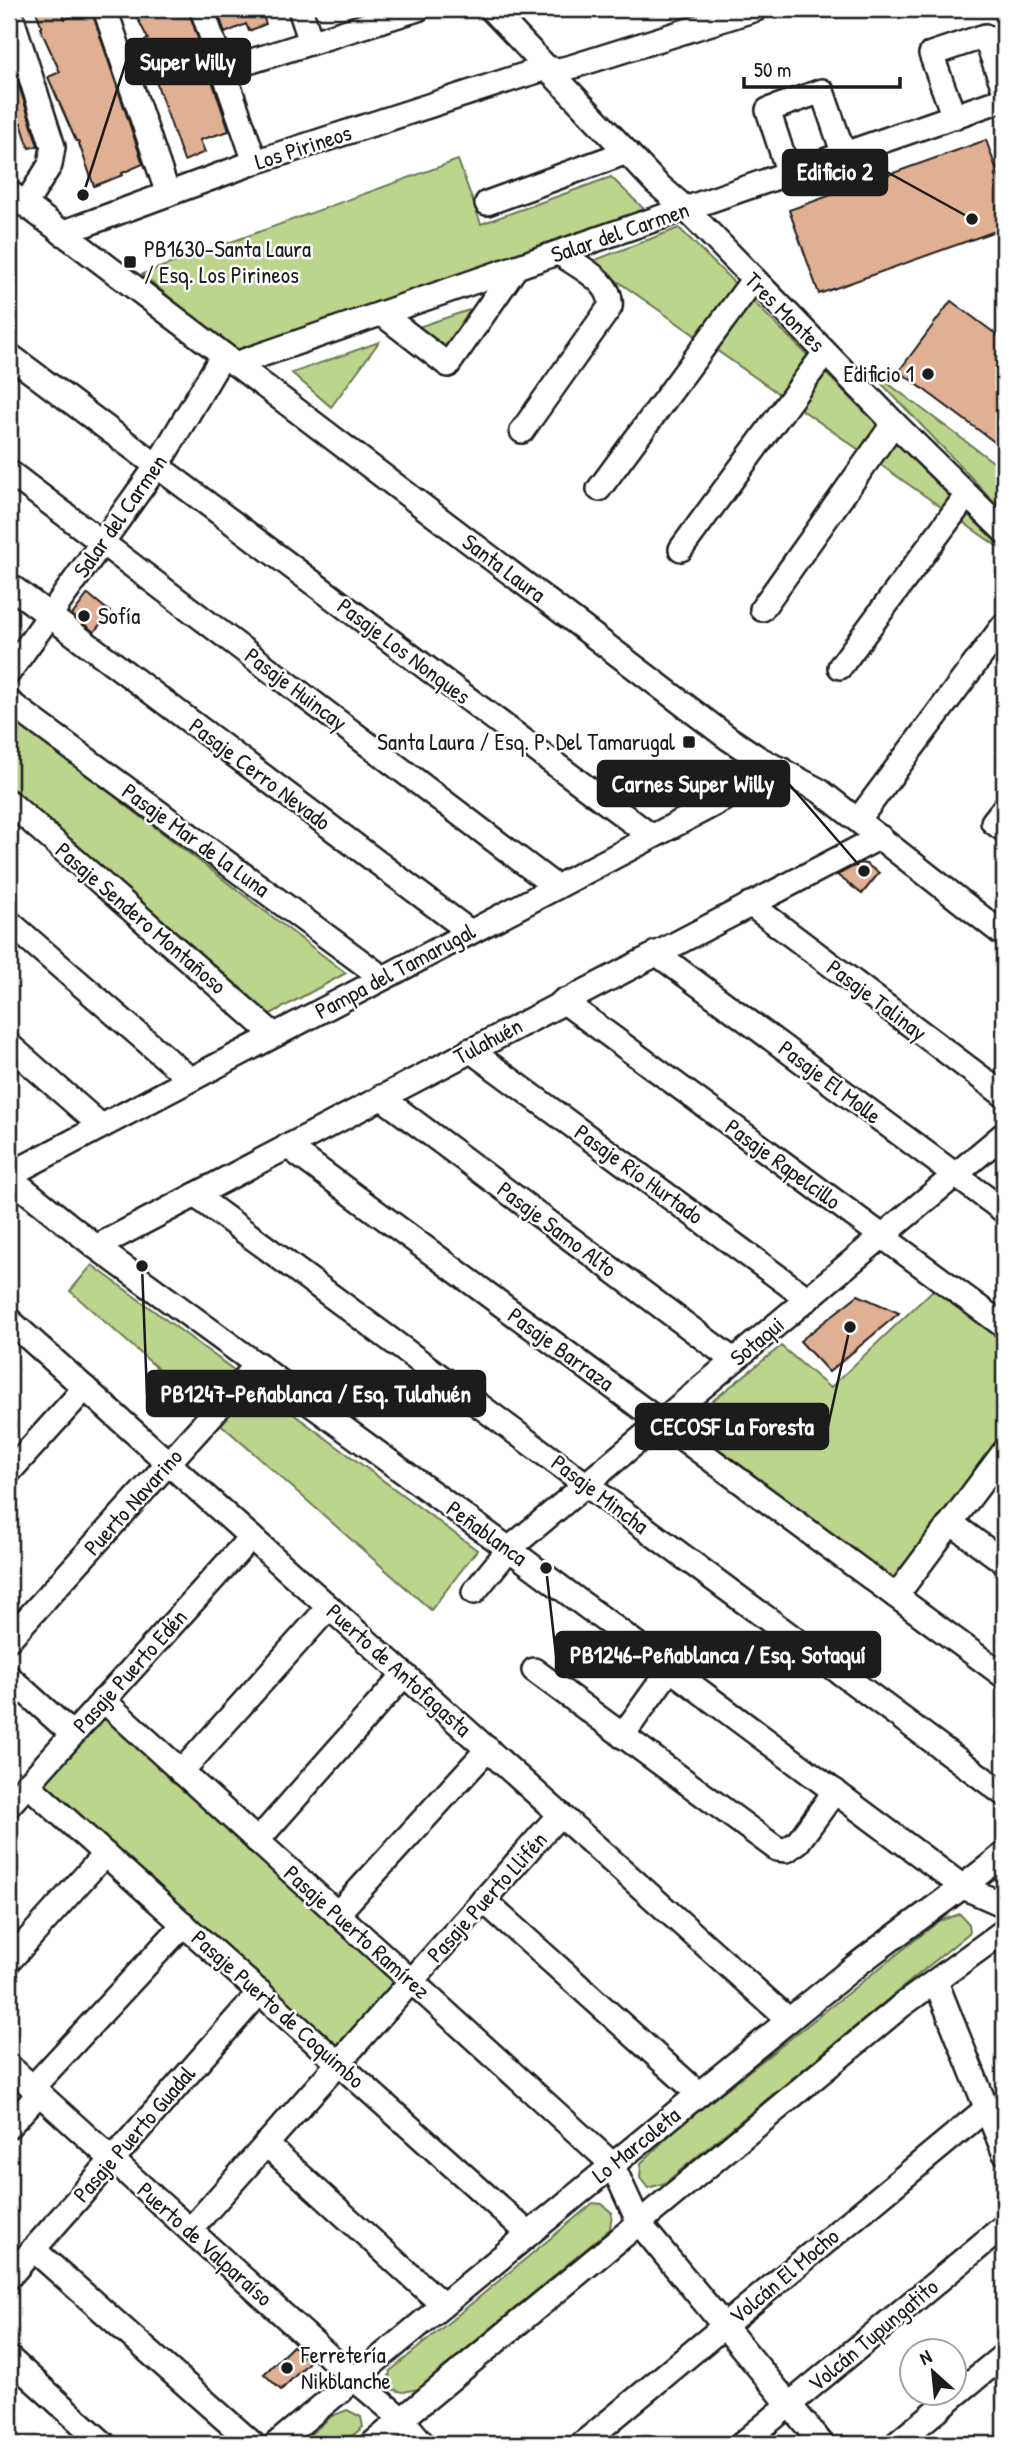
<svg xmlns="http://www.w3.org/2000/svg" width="1013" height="2453" font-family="'Patrick Hand',sans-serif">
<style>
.green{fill:#bbd58c;stroke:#6c7854;stroke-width:2}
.building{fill:#e1b092;stroke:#1c1c1c;stroke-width:2}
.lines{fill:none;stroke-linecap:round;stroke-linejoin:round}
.minor-casing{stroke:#1c1c1c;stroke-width:28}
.minor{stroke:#fff;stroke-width:23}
.poi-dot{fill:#1c1c1c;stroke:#fff;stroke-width:2.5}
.labels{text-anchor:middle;stroke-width:5;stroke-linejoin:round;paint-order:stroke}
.street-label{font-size:23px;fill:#1c1c1c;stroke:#fff}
.poi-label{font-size:23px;fill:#1c1c1c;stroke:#fff;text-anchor:start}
.leader{fill:none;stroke:#1c1c1c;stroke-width:2.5}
.callout-dot{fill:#1c1c1c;stroke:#fff;stroke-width:2.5}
.callout{fill:#1c1c1c;stroke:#1c1c1c;stroke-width:2.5}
.callout-label{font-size:24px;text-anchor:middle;font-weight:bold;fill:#fff}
</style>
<rect width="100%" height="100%" fill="#fff"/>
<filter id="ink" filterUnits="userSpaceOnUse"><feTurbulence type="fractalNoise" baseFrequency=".0143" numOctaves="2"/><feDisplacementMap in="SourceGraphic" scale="14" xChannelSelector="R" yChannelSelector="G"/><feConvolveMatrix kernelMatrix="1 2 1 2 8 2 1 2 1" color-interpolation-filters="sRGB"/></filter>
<g filter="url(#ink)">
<g class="green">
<path d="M458,160l23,64 130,-47 34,33 -408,144 -95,-80z"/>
<path d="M679,228l325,322v1l-414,-289z"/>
<path d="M481,306l-32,43 -31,-22z"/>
<path d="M379,342l-48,65 -39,-34z"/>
<path d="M866,367l138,103v42z"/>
<path d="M9,716l337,257 -79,43 -258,-226z"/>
<path d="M92,1265l385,285 -46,60 -361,-319z"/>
<path d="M933,1290l71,51v96l-109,145 -214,-156 100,-80 49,42z"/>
<path d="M100,1714l299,267 -63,70 -299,-267z"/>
<path d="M960,1914l9,10 1,8 -305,251 -17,5 -8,-10 1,-15 35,-34 263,-208z"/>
<path d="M593,2203l9,1 10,9 -2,16 -192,160 -15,3 -16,-4 3,-17z"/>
<path d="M347,2410l14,7 2,10 -21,17h-43l33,-28z"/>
</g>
<g class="building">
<path d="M35,9h26l4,10 26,-10 52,155 -21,9 1,2 -29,11 -16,-45h-2l-28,-64 12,-5 -20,-44 2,-1z"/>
<path d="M133,9h55l41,122 -29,9 5,12 -21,9 -30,-85 4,-1 -15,-33 5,-3z"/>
<path d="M217,9h63l-17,7 3,8 -17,7 -3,-7 -21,9z"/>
<path d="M9,54l29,92 -9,2 -8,-25 -2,1 -10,-28z"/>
<path d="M986,140l18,51v37l-185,66 -30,-84z"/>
<path d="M951,301l53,39v109l-105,-78z"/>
<path d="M88,594l22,18 -16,20 -22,-17z"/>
<path d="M860,863l6,1 13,9 -17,21 -25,-19z"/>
<path d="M858,1295l41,18 -70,59 -29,-31z"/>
<path d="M293,2346l16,16 -28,28 -17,-16z"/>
</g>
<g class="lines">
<g class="minor-casing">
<g id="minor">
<path d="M9,9l44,138 -3,18 -25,40"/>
<path d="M105,9l63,185"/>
<path d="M202,9l53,153"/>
<path d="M300,9l11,33"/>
<path d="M491,9l165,174 30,26 208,214 110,108"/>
<path d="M223,70l195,-61"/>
<path d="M954,117l-23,-63 54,-18 19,53"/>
<path d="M789,174l-21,-64 54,-19 22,64"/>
<path d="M9,192l719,546 30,20 62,33 184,144"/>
<path d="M487,203l140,-51"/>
<path d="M62,233l193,-71 266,-86 26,-8 12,2 12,-3 185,-58"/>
<path d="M382,314l66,51 67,-96"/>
<path d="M9,355l642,481"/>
<path d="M235,364l769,-265"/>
<path d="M522,431l88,-124c4,-25 -33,-41 -51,-54"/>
<path d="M9,472l547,415"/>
<path d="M599,489l154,-209"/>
<path d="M681,549l144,-196"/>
<path d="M9,585l461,347"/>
<path d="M762,609l132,-186"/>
<path d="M840,667l127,-172"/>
<path d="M9,672l148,-206 66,-111"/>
<path d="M9,702l374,276"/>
<path d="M9,802l265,233"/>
<path d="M1004,808l-11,14 11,8"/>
<path d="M858,820l146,-195"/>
<path d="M750,904l254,191"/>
<path d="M9,922l181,157"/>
<path d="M656,953l348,258"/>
<path d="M563,1001l441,325"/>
<path d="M9,1045l92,81"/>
<path d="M470,1050l338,249"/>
<path d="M381,1097l352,263"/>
<path d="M287,1146l717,530"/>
<path d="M9,1175l772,-406"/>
<path d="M9,1177l87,70 413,302 454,338 41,18"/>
<path d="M195,1195l809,599"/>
<path d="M96,1247l784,-410"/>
<path d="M9,1320l780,700"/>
<path d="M9,1472l76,-84"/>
<path d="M951,1523l53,39"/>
<path d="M474,1592l35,-43 495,-415"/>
<path d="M896,1596l108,-144"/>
<path d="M9,1639l249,-275"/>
<path d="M534,1670l243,179 10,1 11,-8 37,-51"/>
<path d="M9,1677l63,57"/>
<path d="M103,1700l509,464 27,59 183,221"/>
<path d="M622,1736l48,-67"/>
<path d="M181,1772l148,-165"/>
<path d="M27,1784l502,450"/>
<path d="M9,1805l242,-268"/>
<path d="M257,1841l147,-166"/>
<path d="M483,1900l216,194"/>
<path d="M337,1914l151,-165"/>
<path d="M9,1961l96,-107"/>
<path d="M936,1982l68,170"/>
<path d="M9,2066l345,313 48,40 21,25"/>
<path d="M32,2088l152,-164"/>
<path d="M9,2126l30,-32"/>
<path d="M266,2144l177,161"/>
<path d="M190,2230l370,-416"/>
<path d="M33,2249l220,195"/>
<path d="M9,2277l251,-285"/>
<path d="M9,2358l95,86"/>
<path d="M276,2444c190,-158 380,-316 572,-472 51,-41 106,-76 156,-118"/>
<path d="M372,2444l529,-438 103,-75"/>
<path d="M582,2444l405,-336"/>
<path d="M742,2444l262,-218"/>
<path d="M896,2444l108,-89"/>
</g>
</g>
<use href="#minor" class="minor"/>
</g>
</g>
<g class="poi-dot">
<rect x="123" y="255" width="14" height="14" rx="3.5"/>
<circle cx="928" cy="374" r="7"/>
<circle cx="84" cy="616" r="7"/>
<rect x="682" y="735" width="14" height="14" rx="3.5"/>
<circle cx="287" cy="2368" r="7"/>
</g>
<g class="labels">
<g class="street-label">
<text transform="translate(303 147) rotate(-18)" y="8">Los Pirineos</text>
<text transform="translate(620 232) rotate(-19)" y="8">Salar del Carmen</text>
<text transform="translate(785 312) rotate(45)" y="8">Tres Montes</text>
<text transform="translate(120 516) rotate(-55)" y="8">Salar del Carmen</text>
<text transform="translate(504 568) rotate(37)" y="8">Santa Laura</text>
<text transform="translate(404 651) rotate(37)" y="8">Pasaje Los Nonques</text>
<text transform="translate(296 689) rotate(37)" y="8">Pasaje Huincay</text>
<text transform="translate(260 774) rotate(37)" y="8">Pasaje Cerro Nevado</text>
<text transform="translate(196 840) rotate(36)" y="8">Pasaje Mar de la Luna</text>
<text transform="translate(141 918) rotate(41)" y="8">Pasaje Sendero Montañoso</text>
<text transform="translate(395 971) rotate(-28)" y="8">Pampa del Tamarugal</text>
<text transform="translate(877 1000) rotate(37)" y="8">Pasaje Talinay</text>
<text transform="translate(488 1041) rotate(-28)" y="8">Tulahuén</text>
<text transform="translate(830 1082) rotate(37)" y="8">Pasaje El Molle</text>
<text transform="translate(783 1164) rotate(36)" y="8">Pasaje Rapelcillo</text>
<text transform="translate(639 1174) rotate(36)" y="8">Pasaje Río Hurtado</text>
<text transform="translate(557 1229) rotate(37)" y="8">Pasaje Samo Alto</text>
<text transform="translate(757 1341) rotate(-40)" y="8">Sotaqui</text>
<text transform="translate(561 1349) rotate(36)" y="8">Pasaje Barraza</text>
<text transform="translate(600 1494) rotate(37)" y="8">Pasaje Mincha</text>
<text transform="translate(133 1502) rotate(-48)" y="8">Puerto Navarino</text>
<text transform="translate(487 1533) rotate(36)" y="8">Peñablanca</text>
<text transform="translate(399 1670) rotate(42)" y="8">Puerto de Antofagasta</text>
<text transform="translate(130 1671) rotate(-48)" y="8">Pasaje Puerto Edén</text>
<text transform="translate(487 1897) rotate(-48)" y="8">Pasaje Puerto Llifén</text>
<text transform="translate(357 1932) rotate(42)" y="8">Pasaje Puerto Ramírez</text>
<text transform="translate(278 2009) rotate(42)" y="8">Pasaje Puerto de Coquimbo</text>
<text transform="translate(134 2134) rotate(-49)" y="8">Pasaje Puerto Guadal</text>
<text transform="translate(636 2145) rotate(-39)" y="8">Lo Marcoleta</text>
<text transform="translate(205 2244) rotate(42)" y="8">Puerto de Valparaíso</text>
<text transform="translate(784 2276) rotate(-40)" y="8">Volcán El Mocho</text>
<text transform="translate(873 2335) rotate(-40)" y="8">Volcán Tupungatito</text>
</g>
<g class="poi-label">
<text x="144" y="257">PB1630-Santa Laura<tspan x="144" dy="26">/ Esq. Los Pirineos</tspan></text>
<text x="914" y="382" text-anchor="end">Edificio 1</text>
<text x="98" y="624">Sofía</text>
<text x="675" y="750" text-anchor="end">Santa Laura / Esq. P. Del Tamarugal</text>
<text x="301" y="2363">Ferretería<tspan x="301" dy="26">Nikblanche</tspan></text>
</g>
</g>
<path class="leader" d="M83 195L126 62M972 219L887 172M864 871L789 784M142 1266L147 1394M850 1327L828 1426M546 1568L556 1655"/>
<g class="callout-dot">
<circle cx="83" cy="195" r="7"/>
<circle cx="972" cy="219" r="7"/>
<circle cx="864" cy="871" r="7"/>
<circle cx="142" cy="1266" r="7"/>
<circle cx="850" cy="1327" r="7"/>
<circle cx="546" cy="1568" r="7"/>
</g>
<g class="callout">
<rect x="126" y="39" width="124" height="45" rx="7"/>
<rect x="783" y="150" width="104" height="45" rx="7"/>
<rect x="598" y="761" width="191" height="45" rx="7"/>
<rect x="147" y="1371" width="338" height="45" rx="7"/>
<rect x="636" y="1404" width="192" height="45" rx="7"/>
<rect x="556" y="1632" width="324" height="45" rx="7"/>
</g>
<g class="callout-label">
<text x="188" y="70">Super Willy</text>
<text x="835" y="180">Edificio 2</text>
<text x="693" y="792">Carnes Super Willy</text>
<text x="316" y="1402">PB1247-Peñablanca / Esq. Tulahuén</text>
<text x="732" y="1435">CECOSF La Foresta</text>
<text x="718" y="1663">PB1246-Peñablanca / Esq. Sotaquí</text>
</g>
<rect width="1013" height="2453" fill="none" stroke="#fff" stroke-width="35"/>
<rect x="18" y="18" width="978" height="2418" fill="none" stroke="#1c1c1c" stroke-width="2.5" filter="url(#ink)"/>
<g transform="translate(933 2372) rotate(333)"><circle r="33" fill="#ffffff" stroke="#a4a4a4" stroke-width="2"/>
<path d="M0-5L12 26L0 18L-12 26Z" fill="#1c1c1c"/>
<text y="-10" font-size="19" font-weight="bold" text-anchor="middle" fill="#1c1c1c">N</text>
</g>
<path d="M744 77v10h156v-10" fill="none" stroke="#1c1c1c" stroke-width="3.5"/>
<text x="754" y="77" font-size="21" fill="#1c1c1c" stroke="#ffffff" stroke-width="5" paint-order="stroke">50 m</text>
</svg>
